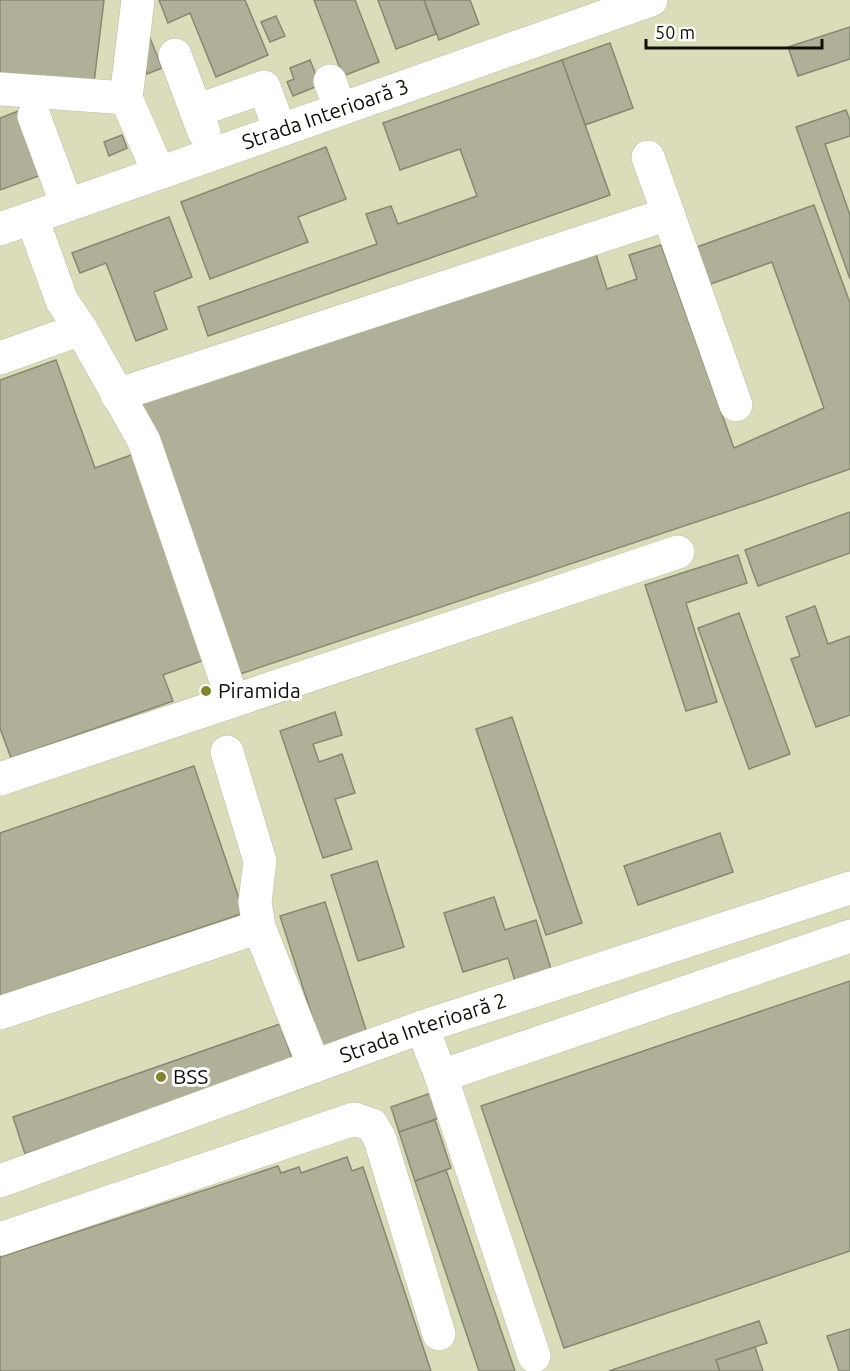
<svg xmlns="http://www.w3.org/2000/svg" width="850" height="1371" font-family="Ubuntu,sans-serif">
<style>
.built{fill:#dadcba}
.building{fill:#afb097;stroke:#878870;stroke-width:1.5}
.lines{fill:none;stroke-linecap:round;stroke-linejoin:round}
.minor-casing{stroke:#babca2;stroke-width:34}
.minor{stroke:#fff;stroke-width:33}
.poi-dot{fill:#82832d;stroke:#fff;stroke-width:2}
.labels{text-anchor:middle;stroke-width:6;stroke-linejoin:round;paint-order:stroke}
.street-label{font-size:21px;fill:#0f0f07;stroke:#fff}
.poi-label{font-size:21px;fill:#0f0f07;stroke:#fff;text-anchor:start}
</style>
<rect width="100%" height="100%" fill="#e5e6cc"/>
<rect class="built" x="0" y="0" width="850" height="1371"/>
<g class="building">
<path d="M0,0h104l-11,91 -93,-11z"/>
<path d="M159,0h86l23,55 -52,22 -26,-64 -22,10z"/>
<path d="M314,0h41l24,62 -36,14z"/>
<path d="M378,0h46l12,34 -40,15z"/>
<path d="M424,0h46l9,24 -40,16z"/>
<path d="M276,16l9,20 -15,6 -9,-20z"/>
<path d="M850,27v32l-52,17 -10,-29z"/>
<path d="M150,38l12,30 -15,6 -11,-30z"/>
<path d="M610,43l23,65 -48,17 -23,-65z"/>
<path d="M310,60l10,25 -27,11 -6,-14 7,-3 -4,-11z"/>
<path d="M562,60l48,135 -402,141 -10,-29 179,-63 -11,-30 25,-8 7,18 79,-28 -17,-47 -60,21 -17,-47z"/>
<path d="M21,110l23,64 -44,16v-72z"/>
<path d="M846,110l4,10v16l-25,8 25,71v64l-54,-152z"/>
<path d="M122,135l5,13 -18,8 -5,-14z"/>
<path d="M326,147l20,52 -48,18 10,25 -98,37 -29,-77z"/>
<path d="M814,205l36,98v166l-91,32 -522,174 -98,-271 455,-156 13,41 30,-10 -8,-24 32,-10 73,203 90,-40 -52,-146 -64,23 -14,-37z"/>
<path d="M169,217l23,60 -38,15 13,37 -31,12 -30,-78 -26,10 -8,-20z"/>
<path d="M56,360l39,108 39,-14 73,205 -44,16 10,26 -162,57 -11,-30v-348z"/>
<path d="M850,512v41l-92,33 -13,-36z"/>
<path d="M738,555l9,28 -61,20 31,99 -31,9 -41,-126z"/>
<path d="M815,606l13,38 22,-8v79l-34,12 -25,-68 9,-3 -14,-39z"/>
<path d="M739,613l51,141 -41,15 -51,-141z"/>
<path d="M335,712l7,23 -29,9 6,18 23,-8 13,39 -20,6 17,50 -29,9 -43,-127z"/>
<path d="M512,717l70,206 -36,12 -70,-206z"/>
<path d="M194,766l50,147 -244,83v-163z"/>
<path d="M720,833l13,39 -95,33 -14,-39z"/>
<path d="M377,861l27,86 -46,14 -27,-86z"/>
<path d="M494,897l11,33 31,-10 15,49 -36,12 -7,-23 -45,14 -19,-59z"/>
<path d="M325,902l42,131 -45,14 -42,-131z"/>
<path d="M850,981v270l-286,97 -83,-242z"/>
<path d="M280,1024l13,37 -268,93 -12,-37z"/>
<path d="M431,1093l8,25 -40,14 -8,-25z"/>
<path d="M435,1120l16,48 -36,13 -16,-49z"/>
<path d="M347,1157l5,14 11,-4 68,204h-431v-114l278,-91 3,7 18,-6 2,6z"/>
<path d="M446,1170l69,201h-36l-64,-190z"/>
<path d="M759,1321l8,22 -51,17 4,11h-111z"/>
<path d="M850,1329v42h-11l-12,-35z"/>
<path d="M755,1347l8,24h-43l-4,-11z"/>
</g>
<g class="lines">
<g class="minor-casing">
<g id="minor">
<path d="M175,55l29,77"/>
<path d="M330,81l10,28"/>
<path d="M0,89l126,9 33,75"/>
<path d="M126,98l12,-98"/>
<path d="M196,111l68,-24 16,43"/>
<path d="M34,116l33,89"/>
<path d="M648,157l88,248"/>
<path d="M32,218l30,83 19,28 63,112 89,260"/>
<path id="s1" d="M0,229l651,-229"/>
<path d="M0,358l81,-29"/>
<path d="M117,395l551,-181"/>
<path d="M227,752l33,109 -5,41 4,25 55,139"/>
<path d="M0,779l678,-227"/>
<path d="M0,1013l259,-86"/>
<path d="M422,1027l19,49 93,280"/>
<path d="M441,1076l409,-140"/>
<path id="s2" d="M0,1181l422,-154 428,-139"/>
<path d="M0,1239l354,-120 18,6 8,14 59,195"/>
</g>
</g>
<use href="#minor" class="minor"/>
</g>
<g class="poi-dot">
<circle cx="206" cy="691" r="6"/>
<circle cx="161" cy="1077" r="6"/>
</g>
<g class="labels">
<g class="street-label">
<text dy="7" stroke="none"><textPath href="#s1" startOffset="345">Strada Interioară 3</textPath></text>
<text dy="7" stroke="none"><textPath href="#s2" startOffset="450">Strada Interioară 2</textPath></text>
</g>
<g class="poi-label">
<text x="218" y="698">Piramida</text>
<text x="173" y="1084">BSS</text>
</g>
</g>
<path d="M646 39v9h176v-9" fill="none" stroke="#0f0f07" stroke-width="3"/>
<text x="655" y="39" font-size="18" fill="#0f0f07" stroke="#ffffff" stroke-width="4.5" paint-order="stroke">50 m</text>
</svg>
